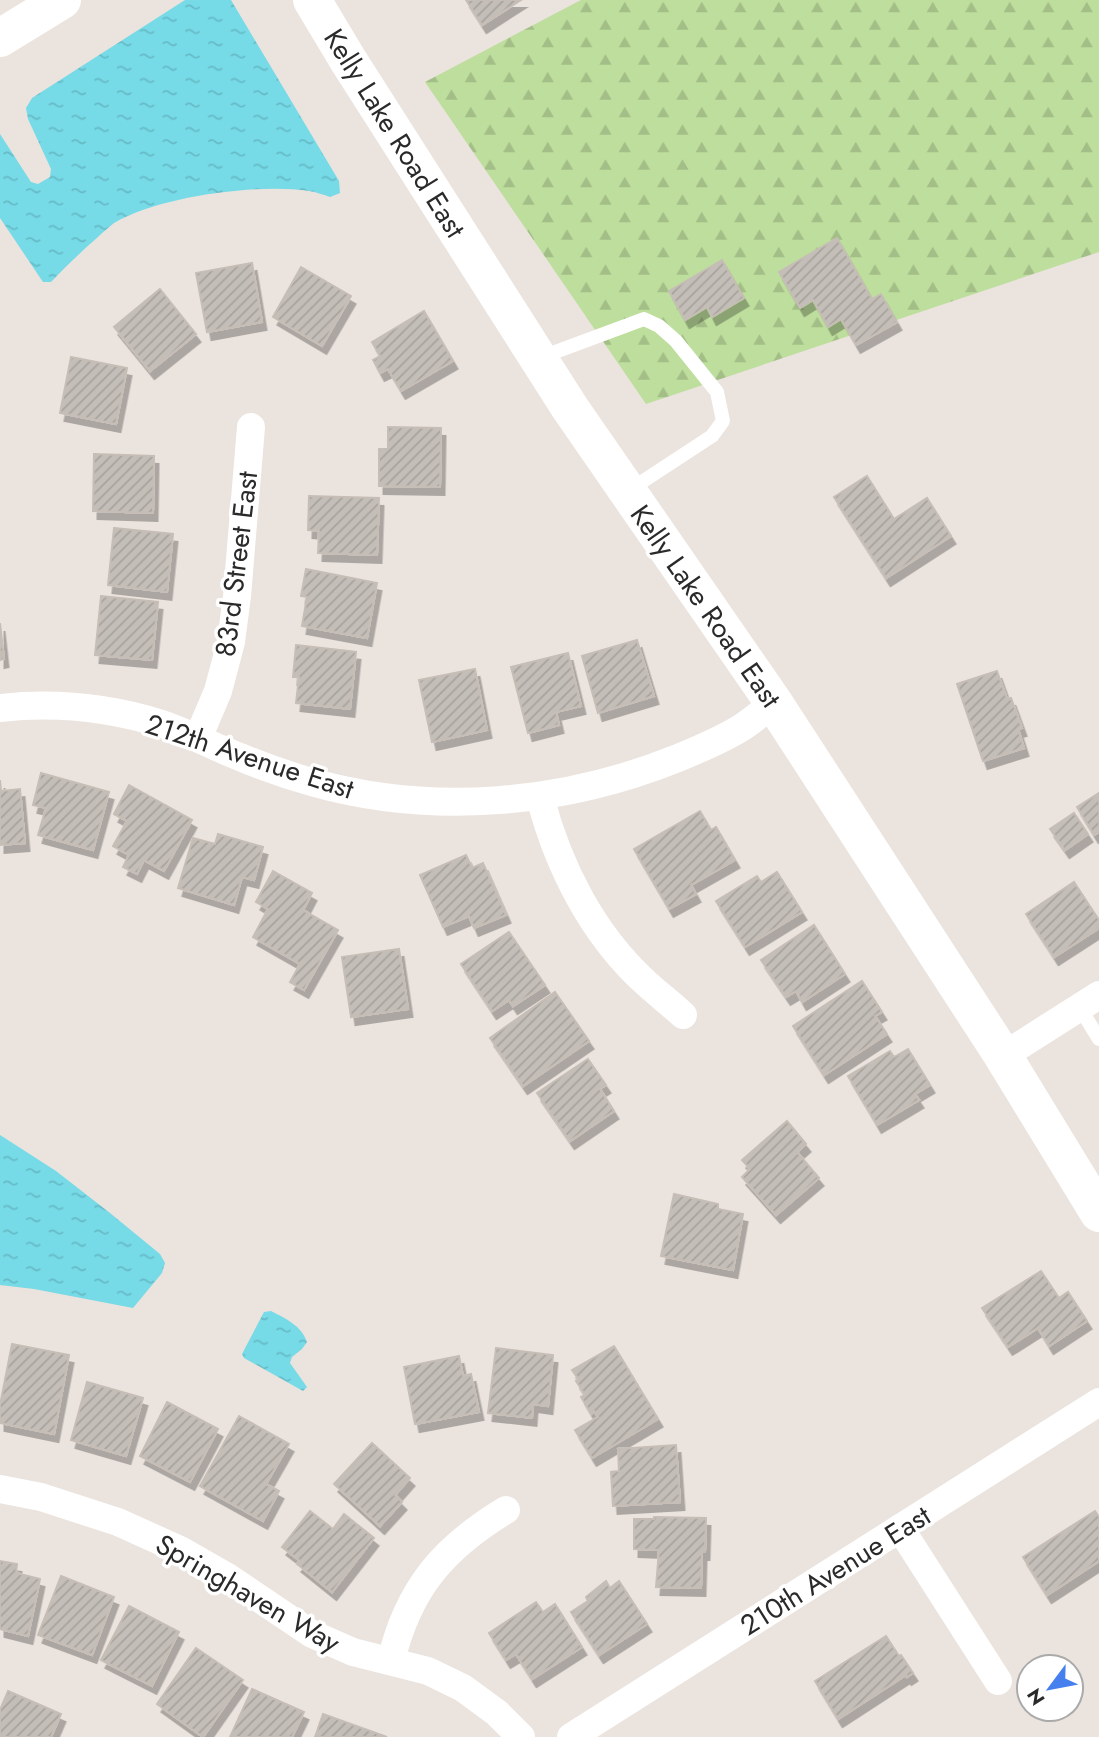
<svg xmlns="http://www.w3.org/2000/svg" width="1099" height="1737" font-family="Jost,sans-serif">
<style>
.forest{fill:url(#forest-firs)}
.water{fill:url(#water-ripples)}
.building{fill:url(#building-hatch);stroke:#c6beb6;stroke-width:2;filter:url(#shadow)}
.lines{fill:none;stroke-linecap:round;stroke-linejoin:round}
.lane{stroke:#fff;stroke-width:14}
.street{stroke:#fff;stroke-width:28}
.secondary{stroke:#fff;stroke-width:38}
.labels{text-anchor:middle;stroke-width:7;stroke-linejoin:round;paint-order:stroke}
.street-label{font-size:28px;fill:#2a2a2a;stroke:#fff}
</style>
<defs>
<pattern id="forest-firs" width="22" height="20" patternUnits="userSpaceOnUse" patternTransform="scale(1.75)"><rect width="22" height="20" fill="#bdde9c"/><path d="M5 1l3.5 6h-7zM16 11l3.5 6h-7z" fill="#a3bf87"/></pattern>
<pattern id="water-ripples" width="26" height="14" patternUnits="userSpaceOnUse" patternTransform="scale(1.75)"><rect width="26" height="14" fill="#76dae7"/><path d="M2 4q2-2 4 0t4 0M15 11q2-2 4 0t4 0" fill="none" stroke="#66bbc6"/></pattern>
<pattern id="building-hatch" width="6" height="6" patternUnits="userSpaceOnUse" patternTransform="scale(1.75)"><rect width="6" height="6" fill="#c4beb8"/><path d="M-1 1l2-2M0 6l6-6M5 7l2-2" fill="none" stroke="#a9a39e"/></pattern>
<filter id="shadow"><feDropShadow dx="4.5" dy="8" stdDeviation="0" flood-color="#0004"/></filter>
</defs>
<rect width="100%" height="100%" fill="#ebe3dd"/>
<path class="forest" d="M581,0h518v252l-453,152 -221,-322z"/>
<g class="water">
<path d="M185,0h46l108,181 1,12 -10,4c-6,-2 -14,-5 -21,-6 -50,-8 -150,5 -195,32 -5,4 -11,9 -16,14 -16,14 -32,29 -47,45h-8l-43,-64v-84l31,48 7,2 12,-7 1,-8 -23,-50 -2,-11 6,-10z"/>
<path d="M0,1135l56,36 54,42 50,41 5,9 -3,10 -29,35 -99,-19 -34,-4z"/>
<path d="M271,1311c15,8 30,14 36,31l-5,7 -10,8 -2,6 17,24 -4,4 -59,-33 -2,-4 22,-42z"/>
</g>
<g class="building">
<path d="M466,0h55l-39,25z"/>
<path d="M837,238l35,61 9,-5 16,28 -41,23 -15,-26 -13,8 -15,-27 -13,8 -21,-36z"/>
<path d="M722,260l22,38 -32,19 -5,-10 -22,13 -16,-29z"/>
<path d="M252,263l10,59 -55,10 -11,-59z"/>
<path d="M301,267l50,29 -29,50 -49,-29z"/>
<path d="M160,289l36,45 -46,37 -36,-44z"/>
<path d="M424,311l29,50 -52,30 -13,-22 -8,4 -7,-13 7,-4 -8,-14z"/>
<path d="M71,357l56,11 -11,56 -56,-11z"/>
<path d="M388,427l53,1 -1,59 -61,-1v-37h9z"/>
<path d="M94,454l60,2 -1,57 -60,-2z"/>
<path d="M867,476l27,43 33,-21 24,38 -65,42 -52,-81z"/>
<path d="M309,496l70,2 -2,57 -59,-2 1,-22 -11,-1z"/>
<path d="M114,528l59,6 -6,58 -59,-7z"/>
<path d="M306,569l71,14 -10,55 -65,-12 5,-29 -6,-1z"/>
<path d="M101,596l57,6 -6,58 -57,-5z"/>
<path d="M0,623l4,36 -4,1z"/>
<path d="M637,640l17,56 -56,17 -16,-57z"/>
<path d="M296,645l60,7 -6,57 -54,-6 3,-26h-6z"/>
<path d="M568,653l13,53 -25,6 3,13 -31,8 -17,-66z"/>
<path d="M475,669l12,61 -55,12 -13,-62z"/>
<path d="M997,671l10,28 4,-1 11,30 -4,1 6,19 -41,13 -26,-77z"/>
<path d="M41,773l68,19 -16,58 -55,-15 8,-27 -13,-3z"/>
<path d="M0,780l1,11 19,-2 5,54 -25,2z"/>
<path d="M129,785l63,35 -28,51 -20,-11 -7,14 -14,-7 6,-12 -16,-9 14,-25 -13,-7z"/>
<path d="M1099,793v39l-5,3 -17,-28z"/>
<path d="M700,811l11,19 5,-3 19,33 -44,25 5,9 -27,15 -35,-60z"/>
<path d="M1074,813l14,21 -23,16 -15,-21z"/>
<path d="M218,834l45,13 -9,33 -12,-3 -8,28 -56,-17 15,-50 22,6z"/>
<path d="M466,855l6,13 11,-5 23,52 -32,13 -5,-12 -26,11 -23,-52z"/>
<path d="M273,871l39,22 -9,17 35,20 -34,60 -14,-8 10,-18 -47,-27 15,-28 -12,-7z"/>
<path d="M777,872l25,40 -57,35 -29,-46 41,-25 4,6z"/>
<path d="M1074,882l25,38v8l-45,29 -28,-43z"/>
<path d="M814,925l31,49 -43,28 -6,-11 -10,6 -25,-37z"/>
<path d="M509,932l36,53 -32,21 -4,-6 -17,11 -31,-47z"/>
<path d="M399,949l9,60 -57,8 -9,-60z"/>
<path d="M862,981l20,31 -7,4 12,18 -63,41 -31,-49z"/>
<path d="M555,992l34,49 -66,45 -33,-48z"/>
<path d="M908,1049l22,36 -15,9 4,6 -42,25 -29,-49 42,-25 4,6z"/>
<path d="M588,1059l18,26 -6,4 14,22 -44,30 -33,-48z"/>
<path d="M787,1121l19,23 -9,8 22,26 -43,37 -34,-38 8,-8 -8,-9z"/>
<path d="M674,1194l44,10v5l25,5 -10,56 -72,-14z"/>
<path d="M1041,1271l18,27 9,-6 19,29 -38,25 -11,-18 -30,19 -26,-39z"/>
<path d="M12,1344l57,11 -15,79 -54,-11v-18z"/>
<path d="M614,1346l44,73 -66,39 -17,-28 23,-13 -4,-6 -3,3 -10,-17 4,-2 -9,-14 3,-1 -7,-10z"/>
<path d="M496,1348l57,7 -5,51 -15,-2 -1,14 -44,-5z"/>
<path d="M459,1356l4,20 8,-2 8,38 -64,12 -11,-57z"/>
<path d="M87,1382l56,16 -17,58 -55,-16z"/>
<path d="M167,1402l51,27 -28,53 -50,-26z"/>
<path d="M239,1416l50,28 -23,40 13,7 -16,30 -63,-35z"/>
<path d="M372,1443l38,35 -15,17 7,7 -22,24 -46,-42z"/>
<path d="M676,1445l4,57 -67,4 -2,-34 8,-1 -1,-22z"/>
<path d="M310,1511l23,18 11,-15 30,24 -42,54 -35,-28 3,-3 -18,-14z"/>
<path d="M1095,1511l4,6v44l-52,34 -24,-38z"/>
<path d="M654,1517l52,1 -1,34h-3l-1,36 -45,-1 3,-37 -25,-1v-30h20z"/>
<path d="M0,1561l17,3 -1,9 24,6 -12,57 -28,-7z"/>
<path d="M61,1576l53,21 -22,58 -54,-20z"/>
<path d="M606,1581l4,7 9,-7 28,43 -48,31 -28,-43 17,-11 -2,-4z"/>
<path d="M536,1602l7,10 12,-8 27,43 -50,32 -16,-25 -10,6 -17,-27z"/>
<path d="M129,1606l50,26 -27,54 -51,-26z"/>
<path d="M886,1636l13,20 2,-1 12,18 -6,4 -1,-2 -68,44 -23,-38z"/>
<path d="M196,1648l47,32 -40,57 -46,-33z"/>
<path d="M252,1689l52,23 -12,25h-62z"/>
<path d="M8,1691l53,23 -10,23h-51v-27z"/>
<path d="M323,1714l64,23h-72z"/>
</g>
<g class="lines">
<g class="lane">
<path d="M539,358l105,-39 15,7 17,15 41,51 6,29 -11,15 -84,55"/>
<path d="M1080,1008l19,31"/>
</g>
<g class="street">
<path d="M0,708c54,-6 111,0 162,16 27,9 52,23 78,33 24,10 50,19 75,26 119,33 249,21 363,-25 22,-9 46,-19 66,-32 10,-7 20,-15 30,-23"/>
<path d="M198,738l20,-47 13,-49 6,-46 14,-169"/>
<path d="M540,797c18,69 52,137 106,186 12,11 25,21 37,32"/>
<path d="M1003,1056l96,-61"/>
<path d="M0,1489l41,8 77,25 62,28 49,28 83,56 41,18 75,19 35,17 34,25 24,24"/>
<path d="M900,1528l98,153"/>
<path d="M391,1661c17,-72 52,-113 115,-151"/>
<path d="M571,1737l528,-335"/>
</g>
<g class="secondary">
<path d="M312,0l36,60 222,348 204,295 229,353 96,157"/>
<path d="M0,38l62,-38"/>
</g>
</g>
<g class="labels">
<g class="street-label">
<text transform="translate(395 133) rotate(58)" y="10">Kelly Lake Road East</text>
<text transform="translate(236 564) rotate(-83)" y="10">83rd Street East</text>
<text transform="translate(706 606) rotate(55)" y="10">Kelly Lake Road East</text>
<text transform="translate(250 756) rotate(18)" y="10">212th Avenue East</text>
<text transform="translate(835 1570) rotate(-32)" y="10">210th Avenue East</text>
<text transform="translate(248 1593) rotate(30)" y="10">Springhaven Way</text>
</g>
</g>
<g transform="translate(1050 1688) rotate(238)"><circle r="33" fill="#ffffff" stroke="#aaaaaa" stroke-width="2"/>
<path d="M0-5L12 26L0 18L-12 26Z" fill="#4680ef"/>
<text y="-10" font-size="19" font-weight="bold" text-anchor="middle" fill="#2a2a2a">N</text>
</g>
</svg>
